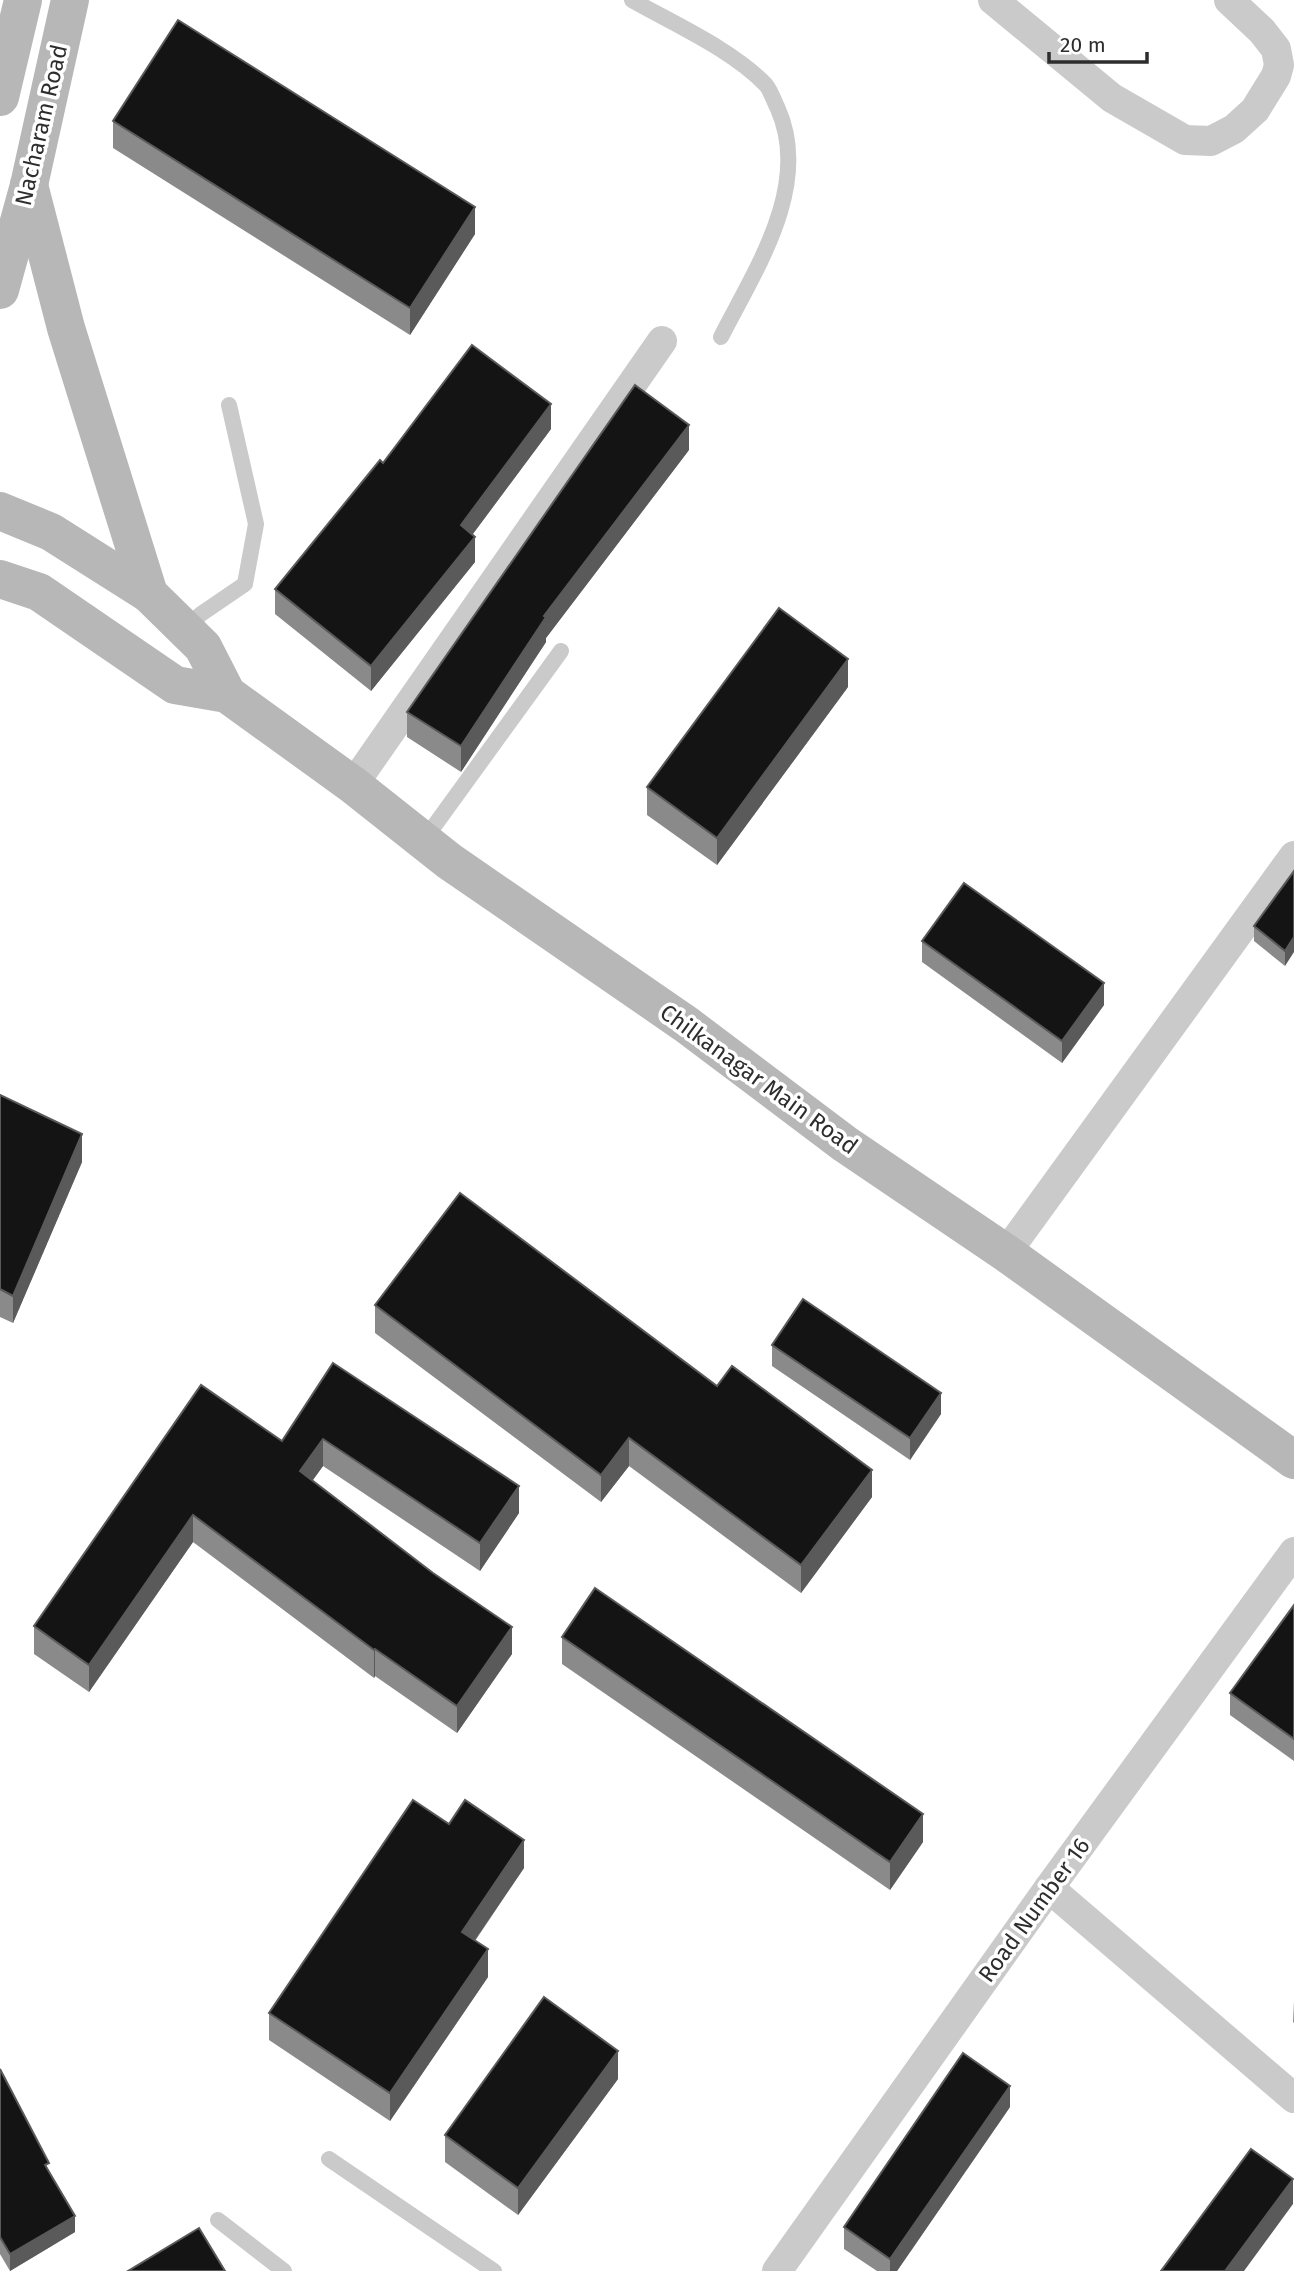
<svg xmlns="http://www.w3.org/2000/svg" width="1294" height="2271" font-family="'Fira Sans',sans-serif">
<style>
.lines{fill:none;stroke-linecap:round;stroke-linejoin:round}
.lane{stroke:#cacaca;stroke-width:16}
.street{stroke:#cacaca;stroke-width:30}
.secondary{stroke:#b7b7b7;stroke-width:38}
.wall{fill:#8a8a8a}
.shaded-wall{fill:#5a5a5a}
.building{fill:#141414;stroke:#5a5a5a;stroke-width:2}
.labels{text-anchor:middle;stroke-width:7;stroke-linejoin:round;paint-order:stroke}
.street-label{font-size:23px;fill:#2d2d2d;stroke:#fff}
</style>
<rect width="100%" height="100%" fill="#fff"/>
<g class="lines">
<g class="lane">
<path d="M632,0c42,24 101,50 134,85 5,6 8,16 12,24 34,77 -23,161 -57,228"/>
<path d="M185,629l16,-15 44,-30 11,-60 -27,-119"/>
<path d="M424,840l137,-189"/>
<path d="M329,2159l165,112"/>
<path d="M218,2220l66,51"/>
</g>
<g class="street">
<path d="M993,0l119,98 73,42 26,1 23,-12 21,-19 21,-34 3,-11 -3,-16 -14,-18 -33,-31"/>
<path d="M353,785l309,-444"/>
<path d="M1006,1253l288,-397"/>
<path d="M1049,1888l245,210"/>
<path d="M777,2271l272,-383 245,-336"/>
</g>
<g class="secondary">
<path d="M0,97l23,-97"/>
<path d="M29,185l37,143 83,266"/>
<path d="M0,290l29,-105 41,-185"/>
<path d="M0,511l51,21 98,62 54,53 24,47"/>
<path d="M0,579l39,13 136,93 52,9 126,91 96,76 238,164 158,119 161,109 288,207"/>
</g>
</g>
<g class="wall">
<path d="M113,121l362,113 -65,101 -297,-187z"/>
<path d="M551,429l-79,106 3,27 -104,129 -96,-77v-25l108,-126z"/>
<path d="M689,450l-143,188v4l-85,130 -54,-35v-25z"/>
<path d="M848,687l-131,178 -70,-50v-28z"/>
<path d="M1294,871l-9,95 -31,-25v-15z"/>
<path d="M922,941l182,64 -42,58 -140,-101z"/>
<path d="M0,1095l82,67 -69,161 -13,-6z"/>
<path d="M375,1305l342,81 155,111 -71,96 -172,-127 -28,36 -226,-169z"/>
<path d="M772,1345l169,69 -31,46 -138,-94z"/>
<path d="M333,1363l186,150 -39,58 -157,-105 -11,15 200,173 -55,79 -82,-57 -1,2 -181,-136 -104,150 -55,-38v-28l248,-185z"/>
<path d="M1294,1605v156l-64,-46v-22z"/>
<path d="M562,1637l361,205 -33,48 -328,-226z"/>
<path d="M449,1824l75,44 -49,73 13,36 -98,144 -121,-81v-27z"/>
<path d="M1294,2001v22l-1,-1z"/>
<path d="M0,2069l49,102 26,61 -65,39 -10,-17z"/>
<path d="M618,2079l-100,136 -73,-53v-27z"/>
<path d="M1010,2107l-113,164h-20l-33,-22v-22z"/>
</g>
<g class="shaded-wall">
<path d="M475,207v27l-65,101v-27z"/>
<path d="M551,404v25l-90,121v-25z"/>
<path d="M689,425v25l-143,188v4l-85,130v-26l83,-130z"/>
<path d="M475,537v25l-104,129v-25z"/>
<path d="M848,659v28l-131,178v-27z"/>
<path d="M1294,937v15l-9,14v-15z"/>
<path d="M1104,983v22l-42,58v-22z"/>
<path d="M82,1134v28l-69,161v-27z"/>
<path d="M941,1393v21l-31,46v-22z"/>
<path d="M629,1438v28l-28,36v-27z"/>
<path d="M323,1439v27l-23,32v-27z"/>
<path d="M872,1470v27l-71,96v-28z"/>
<path d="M519,1486v27l-39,58v-28z"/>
<path d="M193,1515v27l-104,150v-27z"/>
<path d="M512,1627v27l-55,79v-27z"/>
<path d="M375,1649v27l-1,2v-28z"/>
<path d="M923,1814v28l-33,48v-28z"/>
<path d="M524,1840v28l-62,91v-27z"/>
<path d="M488,1949v28l-98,144v-28z"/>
<path d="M618,2051v28l-100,136v-27z"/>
<path d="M1010,2086v21l-113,164h-7v-12z"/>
<path d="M1293,2179v25l-49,67h-19z"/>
<path d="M75,2216v16l-65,39v-17z"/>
</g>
<g class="building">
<path d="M178,20l297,187 -65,101 -297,-187z"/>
<path d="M472,345l79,59 -90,121 14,12 -104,129 -96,-77 105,-129 3,3z"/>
<path d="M635,385l54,40 -145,191 2,1 -85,129 -54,-34z"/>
<path d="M779,608l69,51 -131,179 -70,-51z"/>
<path d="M1294,871v66l-9,14 -31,-25z"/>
<path d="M964,883l140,100 -42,58 -140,-100z"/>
<path d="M0,1095l82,39 -69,162 -13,-7z"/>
<path d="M460,1193l257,193 15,-20 140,104 -71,95 -172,-127 -28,37 -226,-170z"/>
<path d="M803,1299l138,94 -31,45 -138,-93z"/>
<path d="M333,1363l186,123 -39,57 -157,-104 -23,32 133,102 79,54 -55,79 -82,-57 -1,1 -181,-135 -104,150 -55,-39 167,-241 81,56z"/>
<path d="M595,1588l328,226 -33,48 -328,-225z"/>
<path d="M1294,1605v134l-64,-46z"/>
<path d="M413,1800l36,24 16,-24 59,40 -62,92 26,17 -98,144 -121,-80z"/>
<path d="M544,1997l74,54 -100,137 -73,-53z"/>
<path d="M963,2053l47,33 -120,173 -46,-32z"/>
<path d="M0,2069l49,94 -4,2 30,51 -65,38 -10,-17z"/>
<path d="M1251,2149l42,30 -68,92h-64z"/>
<path d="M199,2228l26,43h-97z"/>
</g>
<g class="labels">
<g class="street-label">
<text transform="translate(41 125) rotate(-77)" y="8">Nacharam Road</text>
<text transform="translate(759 1079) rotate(36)" y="8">Chilkanagar Main Road</text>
<text transform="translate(1034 1910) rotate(-54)" y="8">Road Number 16</text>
</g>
</g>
<path d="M1049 52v10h98v-10" fill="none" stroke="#2d2d2d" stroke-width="3.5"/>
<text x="1060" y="52" font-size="21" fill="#2d2d2d" stroke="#ffffff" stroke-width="5" paint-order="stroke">20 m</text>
</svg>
